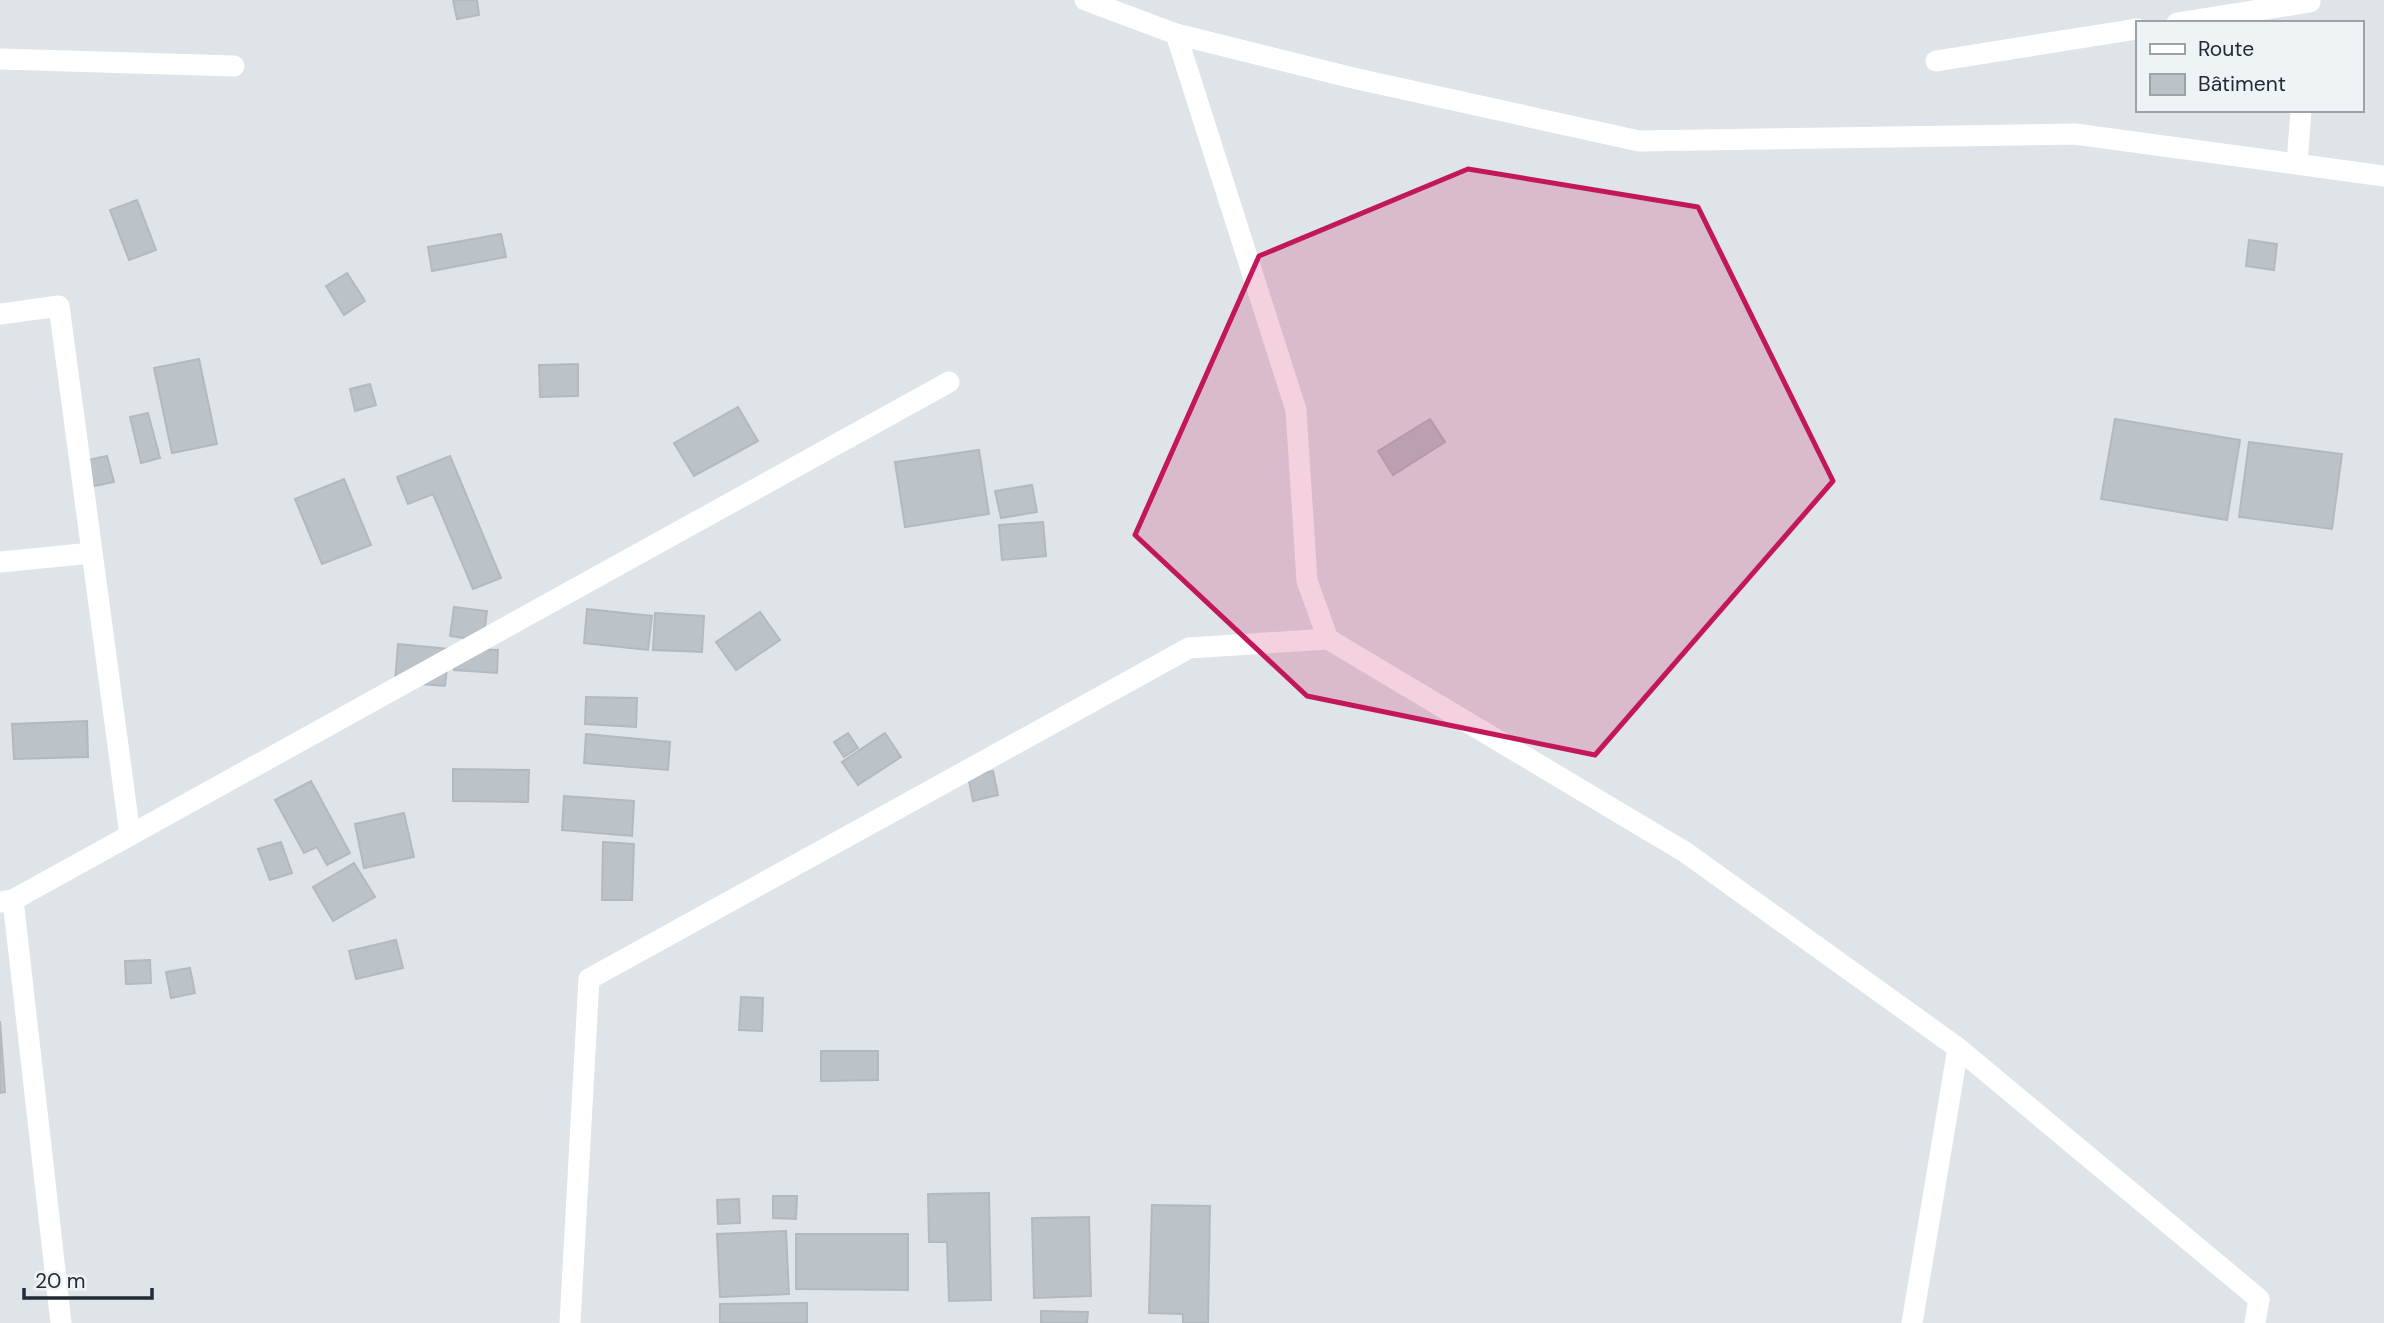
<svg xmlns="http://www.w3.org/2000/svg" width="2384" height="1323" font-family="'DM Sans',sans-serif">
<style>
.building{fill:#bbc2c8;stroke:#b2bac0;stroke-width:2}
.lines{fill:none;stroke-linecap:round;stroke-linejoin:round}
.lane{stroke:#fff;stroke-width:21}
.street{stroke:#fff;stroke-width:21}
.marked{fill:#c2185b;fill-opacity:0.2;stroke:#c2185b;stroke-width:5;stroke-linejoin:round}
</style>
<rect width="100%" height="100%" fill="#dfe4e8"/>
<g class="building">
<path d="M453,0h24l2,15 -22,4z"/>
<path d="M137,200l19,50 -27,10 -19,-50z"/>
<path d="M501,234l5,23 -74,14 -4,-24z"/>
<path d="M2249,240l28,4 -3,26 -28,-4z"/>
<path d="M347,273l18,28 -21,14 -18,-29z"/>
<path d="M199,359l18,85 -45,9 -18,-85z"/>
<path d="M578,364v32l-38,1 -1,-32z"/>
<path d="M370,384l6,21 -21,6 -5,-22z"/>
<path d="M738,407l20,34 -64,35 -20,-33z"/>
<path d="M148,413l12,45 -19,5 -11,-46z"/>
<path d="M1430,419l15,23 -52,33 -15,-24z"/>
<path d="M2115,419l125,21 -13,80 -126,-21z"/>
<path d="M2249,442l93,12 -10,75 -93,-12z"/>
<path d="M979,450l10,64 -84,13 -10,-65z"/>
<path d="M107,456l7,26 -20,4 -6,-26z"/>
<path d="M450,456l51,122 -28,11 -40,-95 -25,10 -11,-27z"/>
<path d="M344,479l27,66 -49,19 -27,-65z"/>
<path d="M1032,485l5,27 -36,6 -6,-27z"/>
<path d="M1043,522l3,34 -44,4 -3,-35z"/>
<path d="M454,607l33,4 -4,30 -33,-5z"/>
<path d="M587,609l65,7 -4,34 -64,-7z"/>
<path d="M760,612l20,28 -44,30 -20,-28z"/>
<path d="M655,613l49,3 -2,36 -49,-2z"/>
<path d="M398,644l51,5 -4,37 -50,-4z"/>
<path d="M456,648l42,2 -1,23 -43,-3z"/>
<path d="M586,697l51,1 -1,29 -51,-3z"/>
<path d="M87,721l1,36 -74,2 -2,-35z"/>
<path d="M848,733l10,15 -14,9 -10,-15z"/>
<path d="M885,733l16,24 -43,28 -16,-23z"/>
<path d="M586,734l84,8 -2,28 -84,-7z"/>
<path d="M453,769l76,1 -1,32 -75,-1z"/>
<path d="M993,771l5,24 -25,6 -5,-25z"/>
<path d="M311,781l39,72 -23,12 -10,-18 -13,6 -29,-53z"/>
<path d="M564,796l70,5 -2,35 -70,-6z"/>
<path d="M404,813l10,44 -50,11 -9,-44z"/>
<path d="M281,842l11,31 -22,7 -12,-31z"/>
<path d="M603,842l31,2 -2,56h-30z"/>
<path d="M354,863l21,34 -42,24 -20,-34z"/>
<path d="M396,940l7,28 -47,11 -7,-28z"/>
<path d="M150,960l1,23 -25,1 -1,-23z"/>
<path d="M190,968l5,25 -24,5 -5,-26z"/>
<path d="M741,997l22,1 -1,33 -23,-1z"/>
<path d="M0,1021l5,71 -5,1z"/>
<path d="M821,1051h57v29l-57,1z"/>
<path d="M989,1193l2,107 -42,1 -2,-59h-18l-1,-48z"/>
<path d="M773,1196h24l-1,23 -23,-1z"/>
<path d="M739,1199l1,24 -22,1 -1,-24z"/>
<path d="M1152,1205l58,1 -2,117h-25v-9l-34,-1z"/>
<path d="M1089,1217l2,79 -57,2 -2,-80z"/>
<path d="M786,1231l3,63 -69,3 -3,-63z"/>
<path d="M796,1234h112v56l-112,-1z"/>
<path d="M807,1303v20h-87v-19z"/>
<path d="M1041,1311l47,1 -1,11h-46z"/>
</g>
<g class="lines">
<path class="lane" d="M1176,34l120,376 11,171 21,58 357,213 273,196 301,251"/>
<g class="street">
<path d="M1085,0l91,34 177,44 286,63 436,-7 309,42"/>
<path d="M2177,23l133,-21"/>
<path d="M0,59l234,7"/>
<path d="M1936,61l201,-32"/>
<path d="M2297,164l4,-54"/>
<path d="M0,314l59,-8 71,529"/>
<path d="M0,562l92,-9"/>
<path d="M13,900l48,423"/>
<path d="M0,902l13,-2 936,-518"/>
<path d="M570,1323l19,-344 600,-331 139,-9"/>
<path d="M1912,1323l46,-275"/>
<path d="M2255,1323l4,-24"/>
</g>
</g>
<path class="marked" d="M1468,169l230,38 135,274 -238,274 -288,-59 -172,-161 124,-279z"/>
<rect x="2136" y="21" width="228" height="91" fill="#eef3f5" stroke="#9ca3a8" stroke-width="2"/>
<rect x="2150" y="44" width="35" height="10" fill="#ffffff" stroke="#9ca3a8" stroke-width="2"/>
<text x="2198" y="56" font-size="21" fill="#222a35">Route</text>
<rect x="2150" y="74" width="35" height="21" fill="#bbc2c8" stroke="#9ca3a8" stroke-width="2"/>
<text x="2198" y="91" font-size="21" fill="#222a35">Bâtiment</text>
<path d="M24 1288v10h128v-10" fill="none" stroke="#222a35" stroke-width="3.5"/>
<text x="35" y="1288" font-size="21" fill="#222a35" stroke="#eef3f5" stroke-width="5" paint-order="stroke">20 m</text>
</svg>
